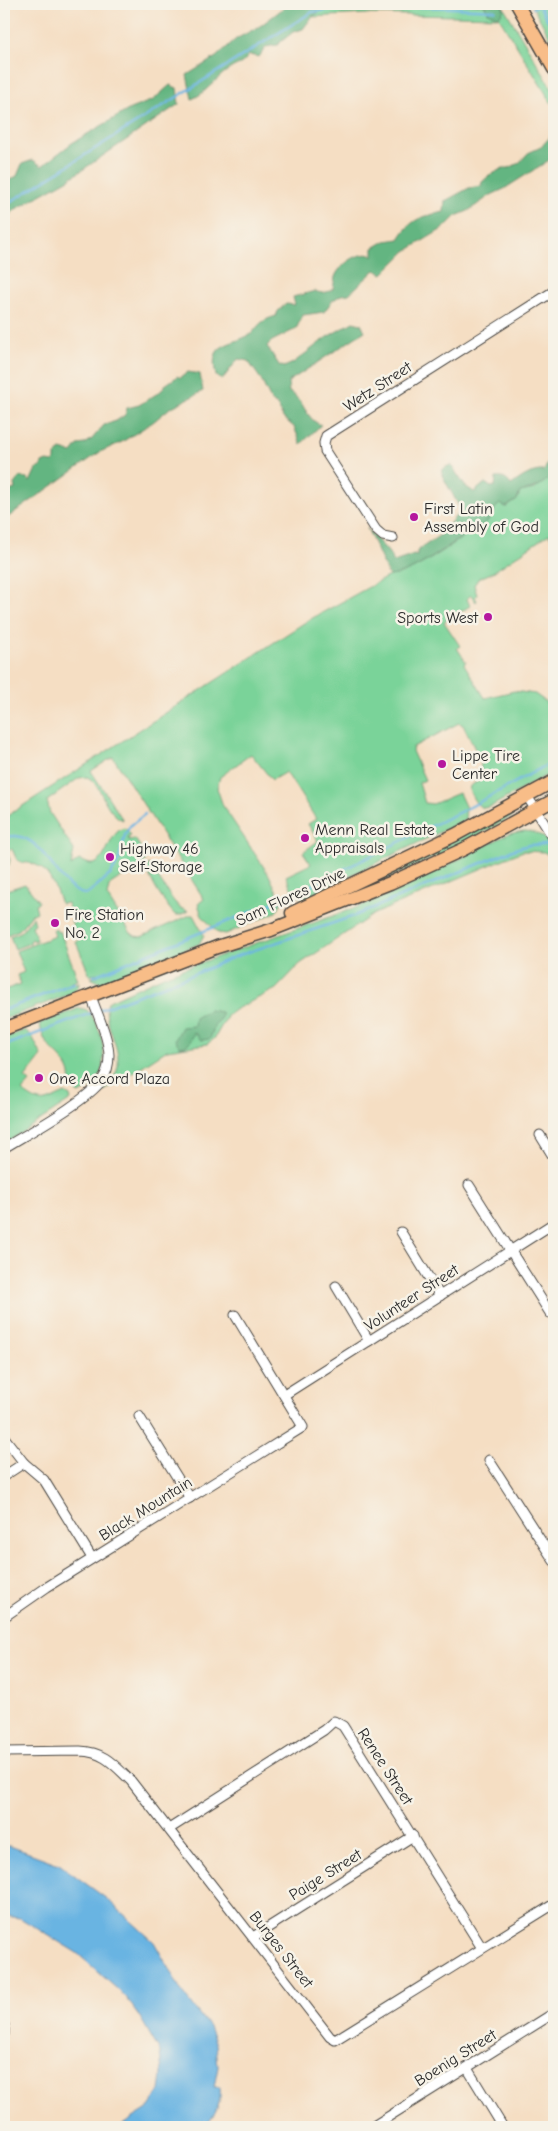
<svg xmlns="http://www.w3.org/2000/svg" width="558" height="2131" font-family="'Comic Neue',sans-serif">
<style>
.green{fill:#7ad399;stroke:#527f62;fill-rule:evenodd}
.forest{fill:#63b581;stroke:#477056}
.water{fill:#69b4e2;stroke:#4a7086}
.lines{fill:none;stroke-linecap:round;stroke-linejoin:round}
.stream{stroke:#69b4e2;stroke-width:2.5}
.minor-casing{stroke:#494642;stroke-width:11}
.primary-casing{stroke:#494642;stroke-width:15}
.minor{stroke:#fff;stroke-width:9}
.primary{stroke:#f8bd88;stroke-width:12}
.poi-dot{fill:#b5179e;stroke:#f7f3e8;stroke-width:2}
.labels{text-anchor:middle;stroke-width:5;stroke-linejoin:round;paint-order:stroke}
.street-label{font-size:16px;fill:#2b2b2b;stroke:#f7f3e8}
.poi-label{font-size:16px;fill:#2b2b2b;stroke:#f7f3e8;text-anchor:start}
</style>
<rect width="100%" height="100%" fill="#f7f3e8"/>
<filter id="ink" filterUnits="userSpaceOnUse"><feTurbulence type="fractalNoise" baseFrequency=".02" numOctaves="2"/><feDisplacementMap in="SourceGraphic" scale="10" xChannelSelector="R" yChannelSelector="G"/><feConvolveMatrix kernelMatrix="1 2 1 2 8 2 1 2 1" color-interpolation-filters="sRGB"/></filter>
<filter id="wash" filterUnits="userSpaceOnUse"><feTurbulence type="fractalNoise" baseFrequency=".0096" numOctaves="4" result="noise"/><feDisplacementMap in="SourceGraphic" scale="20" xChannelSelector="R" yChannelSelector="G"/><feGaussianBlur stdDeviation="1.12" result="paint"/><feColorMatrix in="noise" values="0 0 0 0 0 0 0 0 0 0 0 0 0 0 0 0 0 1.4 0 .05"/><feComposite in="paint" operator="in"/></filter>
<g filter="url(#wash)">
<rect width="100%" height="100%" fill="#f5dec3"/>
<g class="green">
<path d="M330,4h154l5,9 2,-9h11l52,88v15l-55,-90 -134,-3 -53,3z"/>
<path d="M531,4h23v40z"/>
<path d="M554,475v68l-5,-9 -56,38 -15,7 -4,6 3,10 -2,2 2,4 -1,1 -5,-7 -4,4 3,7 -26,16 16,24 -3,2 9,14 -2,2 21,34 29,-7 21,3 11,8 8,13v56l-62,35c-13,6 -18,-5 -23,-16l1,-4 10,-6 1,-19 -18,-36 -4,-2 -46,24 -1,4 13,29 -6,3 6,20 8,1 26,-11 7,15 -1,12 -161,78 -8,-3 4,-2 -1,-2 -6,1 -7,-16 25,-12 -8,-12 15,-11 -10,-17 8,-5 -30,-47 -14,8 -21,-26 -31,23 -3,11 6,18 46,69 11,23 -4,3 1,2 5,-1 -6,10 -50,22 -8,-1 -16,-17 -4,-12 6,-5 -91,-142 -22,14 32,49c-20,-8 -20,-36 -36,-43l-8,1 -32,23 3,12 24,37 -3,16 8,-6c3,1 8,3 11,4 18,2 18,-34 35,-36l6,7 -3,1 1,4 6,-1 10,15v8l-33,21 -3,4 -2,9 23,36 5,4 6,1 49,-22h3l11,20 -5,9 -99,39 -9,-5 7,-2 -1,-3 -7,3 -14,-34 8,-5 -3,-7 -9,1 -1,-5 2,-1 -2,-5 2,-1 -6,-16 -6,1c-5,-14 -12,-36 -28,-40 -6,-2 -10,0 -16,-4l-5,-11 -6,2 4,9 -1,5 -5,5v-52l303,-197 82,-45c27,-1 82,-45 105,-63v-5l6,-4 7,3 10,-7 3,-8 14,-3z"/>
<path d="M510,811l3,5 -51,28 -78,36 -2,-3z"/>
<path d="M524,831c17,1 30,10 30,28l-10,-7 -21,-1 -149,63 -74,50 -24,25 -40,20 -8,6 -14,24 -7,5 -40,6 -66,43c6,-7 13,-14 16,-23 7,-22 -19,-53 -8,-69l57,-26 192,-68 47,-20 103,-53zM215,1023l-3,10 -15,3 -4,-5 -18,9c11,-16 22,-14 40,-17z"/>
<path d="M149,864l24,36 7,8 8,3 -8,4h-5c-11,-13 -24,-30 -28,-48z"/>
<path d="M25,884l14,18 -4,2 2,8 -5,2 -13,16 -15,6v-45z"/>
<path d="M33,917l2,7 -3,2 5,14 -3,1 -1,-2 -3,2v2l-15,6 -5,-13 11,-4z"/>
<path d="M56,929l1,3 3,-1 18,49 -8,3 1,2 8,-3 -1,5 -5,6 -69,26v-29l17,-6 -4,-9 7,-3 -8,-21 39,-15 -2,-6z"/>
<path d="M80,1008l7,2c20,21 27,74 -9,84l-7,-7c-1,-5 0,-11 -2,-16 -9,-21 -26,-20 -29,-48z"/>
<path d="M25,1030l7,6 10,20 -17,22 5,4 -8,9c21,16 22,11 43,2l5,3 1,4 -67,44v-106z"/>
</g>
<g class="forest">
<path d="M289,4h41l-18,13 -9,12 -10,3 -16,13 -11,2 -7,10 -10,-2c-9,12 -8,7 -19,14 -14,8 -23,24 -38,30l-5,-24 29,-18 20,-18 24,-13z"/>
<path d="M484,4h17l3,5 -5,8 -10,-4z"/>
<path d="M170,85l7,3 2,16 -110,75 -53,30 -12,11v-37l13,-7 5,-12 11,-4 9,6 30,-23 58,-34 23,-9z"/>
<path d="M554,124v33l-50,32 -13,6 -23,16 -12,5 -12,12 -38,23 -23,23 -8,-4 -26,24 -8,1 -9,6 -8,11 -21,3 -7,14 -24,12 -5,5 12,19 5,2 9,-4 34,-26 26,-15 8,2 4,7 -77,51 1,10c17,9 15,26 32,33l-20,19 -7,-17 -11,-9 -6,-13 -5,-3 -12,-24 -12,-17 -10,-2 -16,21 -6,-4c-8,-35 13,-29 35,-42 3,-2 5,-7 8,-9 4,-5 11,-7 17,-9l2,-5 8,-7 9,1 -2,-8 22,-6c7,3 11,2 18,-2 1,-4 1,-8 2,-12 4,-12 26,-28 38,-21v-8l12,-7 14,-2c13,-21 21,-22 45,-27l1,-11 24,-13 12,-2 1,-4 8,-7 13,-7h6l10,-5 9,-10 13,-6 9,-10z"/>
<path d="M188,372l12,2 3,17 -33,17 -17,14 -31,20 -22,10 -96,68v-30l5,1 6,-2 -1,-5 6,-7 7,1 3,4 6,-13 5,-2 1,-4 5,-2 6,1 2,-2v-5l6,-5 11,3 6,-8 7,-1 7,-5 12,-14 12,-4 9,-6 2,-7 12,-3 22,-14 4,-6 13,-9 2,2z"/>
<path d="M554,456v19c-12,9 -19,14 -34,17l-3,8 -11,7 -6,-3 -5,4c-2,6 -6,11 -10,16 -6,5 -14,7 -21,12 -19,12 -52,39 -75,40l-22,-48 22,25 5,9 20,-7 3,1v-5l23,-16 21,-25 -19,-35c0,-7 3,-8 9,-10l14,21 9,6 11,-9 6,4 4,-1 1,-8c7,-1 11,1 15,7 10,-7 20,-15 33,-14l5,-11z"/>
<path d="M209,1010l12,2c1,5 -1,9 -6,12l-5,15 -9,1 -7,-8c-2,8 -6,15 -14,15l-5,-7 7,-13 12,-1 1,-8z"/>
</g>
<path class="water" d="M4,1846h6l49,18 48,35 47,43 27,48 28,37 7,17 2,23 -4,20h6c2,15 -5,28 -15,40h-86l30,-19 11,-17 2,-17 -2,-22 -19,-33 -15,-22 -49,-44 -57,-35 -16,-2z"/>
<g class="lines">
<g class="stream">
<path d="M538,4l16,26"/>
<path d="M533,8l6,-3"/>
<path d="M4,206l308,-194c61,-9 121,-5 183,-2"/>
<path d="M4,838c39,-15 53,57 83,56l24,-20 8,-14 6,-25 5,-9 15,-12"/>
<path d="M296,893l176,-87 82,-45"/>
<path d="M94,976l186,-76"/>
<path d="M4,1010l70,-27"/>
<path d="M4,1046l198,-75 32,-14 120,-41 161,-67 14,-4 18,-1"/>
</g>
</g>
</g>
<g filter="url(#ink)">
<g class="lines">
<g class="minor-casing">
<g id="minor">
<path d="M393,538l-10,-2 -7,-6 -51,-79 -1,-8 2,-7 228,-145"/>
<path d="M527,796l27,43"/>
<path d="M540,1135l14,23"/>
<path d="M4,1148c24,-15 82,-46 98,-68 5,-7 7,-17 7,-25 -1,-20 -12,-41 -18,-59"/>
<path d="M469,1185l81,128"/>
<path d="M401,1232l39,64"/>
<path d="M336,1286l33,55"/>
<path d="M284,1395l270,-172"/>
<path d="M139,1416l51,82"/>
<path d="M4,1437l20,26 20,17 48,78"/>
<path d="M489,1460l65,101"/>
<path d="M4,1476l20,-13"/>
<path d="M4,1617l43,-30 256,-160 -68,-112"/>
<path d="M4,1752l76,-1c25,1 34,14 51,30l199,256 5,3 219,-136"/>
<path d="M169,1829l155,-99 10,-9 9,5 139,222"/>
<path d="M253,1937l160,-101"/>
<path d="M4,2025v9"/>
<path d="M467,2068l36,59"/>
<path d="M372,2127l182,-114"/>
</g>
</g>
<g class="primary-casing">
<g id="primary">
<path d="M517,4l37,65"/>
<path d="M292,913l163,-78 99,-54"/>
<path d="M4,1029l213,-82 54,-17 119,-47 74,-34 90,-49"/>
</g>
</g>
<use href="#minor" class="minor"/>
<use href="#primary" class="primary"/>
</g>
</g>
<g class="poi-dot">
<circle cx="414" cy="517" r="5"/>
<circle cx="488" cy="617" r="5"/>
<circle cx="442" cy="764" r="5"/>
<circle cx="305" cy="838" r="5"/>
<circle cx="110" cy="857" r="5"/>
<circle cx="55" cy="923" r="5"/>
<circle cx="39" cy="1078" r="5"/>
</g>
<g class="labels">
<g class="street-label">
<text transform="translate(377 386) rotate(-33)" y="6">Wetz Street</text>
<text transform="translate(290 896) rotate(-25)" y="6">Sam Flores Drive</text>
<text transform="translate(411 1297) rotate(-33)" y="6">Volunteer Street</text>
<text transform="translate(145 1508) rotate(-32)" y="6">Black Mountain</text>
<text transform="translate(386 1766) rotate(57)" y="6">Renee Street</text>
<text transform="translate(325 1874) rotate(-32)" y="6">Paige Street</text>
<text transform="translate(282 1949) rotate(52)" y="6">Burges Street</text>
<text transform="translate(455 2057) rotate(-32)" y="6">Boenig Street</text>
</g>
<g class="poi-label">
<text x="424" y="514">First Latin<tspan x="424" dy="18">Assembly of God</tspan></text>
<text x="478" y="623" text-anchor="end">Sports West</text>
<text x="452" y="761">Lippe Tire<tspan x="452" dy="18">Center</tspan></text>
<text x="315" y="835">Menn Real Estate<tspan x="315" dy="18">Appraisals</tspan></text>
<text x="120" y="854">Highway 46<tspan x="120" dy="18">Self-Storage</tspan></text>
<text x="65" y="920">Fire Station<tspan x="65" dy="18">No. 2</tspan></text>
<text x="49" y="1084">One Accord Plaza</text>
</g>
</g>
<rect width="558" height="2131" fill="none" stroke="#f7f3e8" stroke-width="20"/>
</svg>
